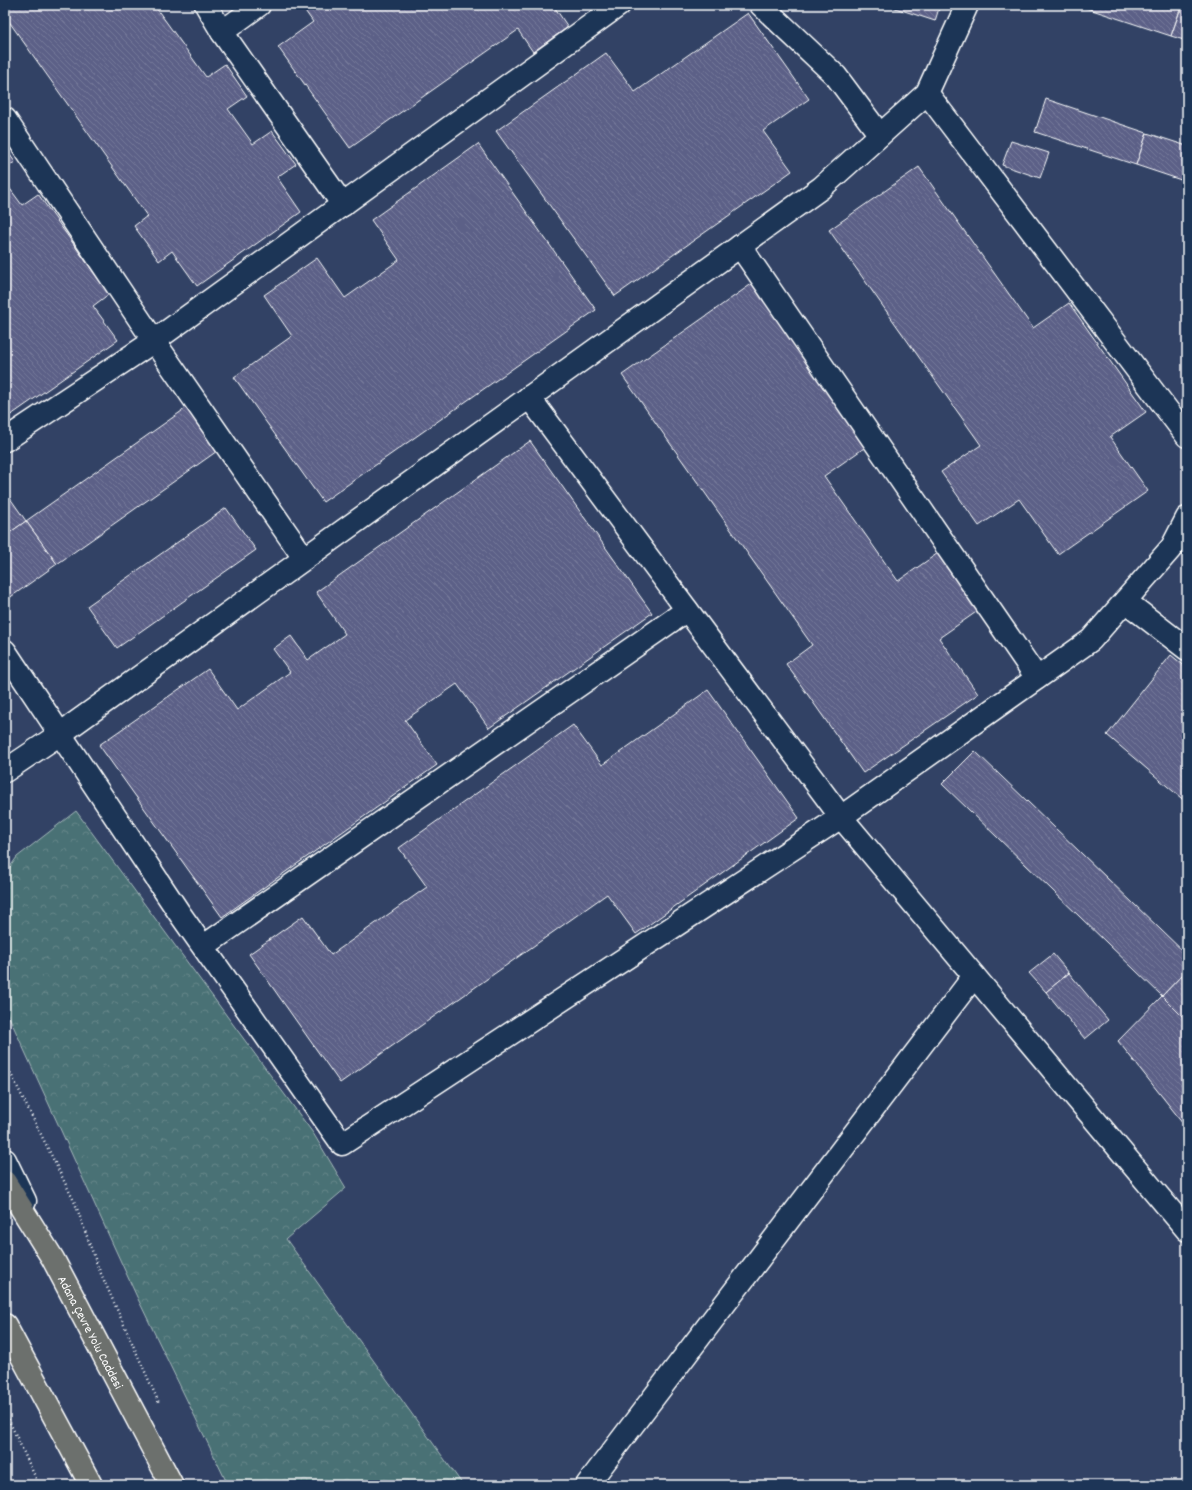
<svg xmlns="http://www.w3.org/2000/svg" width="1192" height="1490" font-family="Dekko,sans-serif">
<style>
.built{fill:#304265}
.forest{fill:url(#forest-crowns);stroke:#a4b8ba}
.building{fill:url(#building-back-hatch);stroke:#fff}
.lines{fill:none;stroke-linecap:round;stroke-linejoin:round}
.street-casing{stroke:#fff;stroke-width:25}
.secondary-casing{stroke:#fff;stroke-width:25}
.highway-casing{stroke:#fff;stroke-width:25}
.path{stroke:#fff;stroke-width:2.5;stroke-dasharray:1 3;stroke-linecap:butt}
.street{stroke:#1d3557;stroke-width:22}
.secondary{stroke:#1d3557;stroke-width:22}
.highway{stroke:#6c706d;stroke-width:22}
.labels{text-anchor:middle;stroke-width:3.5;stroke-linejoin:round;paint-order:stroke}
.street-label{font-size:13px;fill:#fff;stroke:#1d3557}
</style>
<defs>
<pattern id="forest-crowns" width="20" height="18" patternUnits="userSpaceOnUse"><rect width="20" height="18" fill="#4a7174"/><path d="M2 6a3 3 0 1 1 6 0M12 15a3 3 0 1 1 6 0" fill="none" stroke="#658689"/></pattern>
<pattern id="building-back-hatch" width="6" height="6" patternUnits="userSpaceOnUse"><rect width="6" height="6" fill="#5c6187"/><path d="M-1 5l2 2M0 0l6 6M5-1l2 2" fill="none" stroke="#747999"/></pattern>
</defs>
<rect width="100%" height="100%" fill="#1d3557"/>
<filter id="ink" filterUnits="userSpaceOnUse"><feTurbulence type="fractalNoise" baseFrequency=".025" numOctaves="2"/><feDisplacementMap in="SourceGraphic" scale="8" xChannelSelector="R" yChannelSelector="G"/><feConvolveMatrix kernelMatrix="1 2 1 2 8 2 1 2 1" color-interpolation-filters="sRGB"/></filter>
<g filter="url(#ink)">
<rect class="built" x="5" y="5" width="1182" height="1480"/>
<path class="forest" d="M76,811l237,322 33,55 -60,51 177,246h-235l-91,-188 -132,-289v-134l12,-17z"/>
<g class="building">
<path d="M5,5h149l52,72 19,-13 22,32 -19,13 25,35 19,-13 24,33 -19,13 24,35 -104,74 -25,-35 -13,10 -25,-35 13,-10 -142,-200z"/>
<path d="M308,5h245l15,22 -35,25 -15,-22 -168,118 -72,-101 35,-25 -10,-14z"/>
<path d="M886,5h54l-5,16z"/>
<path d="M1077,5h96l8,2 -10,29z"/>
<path d="M1182,5h5v36l-16,-5z"/>
<path d="M748,13l61,86 -46,32 29,40 -177,125 -119,-165 110,-78 29,39z"/>
<path d="M1046,99l101,34 -11,32 -101,-33z"/>
<path d="M1147,133l40,13v36l-51,-17z"/>
<path d="M1011,141l38,12 -9,25 -38,-13z"/>
<path d="M478,144l118,166 -273,192 -89,-125 58,-41 -28,-41 53,-37 28,40 54,-38 -28,-40z"/>
<path d="M5,148l10,14 -10,6z"/>
<path d="M919,167l114,161 36,-25 77,109 -36,25 38,54 -90,63 -39,-55 -40,27 -38,-54 40,-27 -152,-215z"/>
<path d="M5,182l17,23 16,-11 71,100 -16,12 25,34 -107,75 -6,-9z"/>
<path d="M753,283l114,163 -43,30 74,105 43,-30 41,57 -43,30 39,56 -115,79 -77,-109 26,-19 -190,-270z"/>
<path d="M189,406l31,43 -163,115 -31,-43z"/>
<path d="M530,441l122,172 -163,115 -32,-44 -52,36 32,45 -215,152 -123,-172 109,-76 29,41 53,-38 -17,-23 18,-13 17,24 37,-26 -29,-42z"/>
<path d="M5,491l21,30 -21,15z"/>
<path d="M226,508l30,42 -139,98 -30,-42z"/>
<path d="M26,521l31,43 -52,37v-65z"/>
<path d="M1171,655l16,13v135l-80,-68z"/>
<path d="M708,690l91,128 -163,116 -29,-40 -267,189 -91,-129 54,-38 28,39 96,-68 -28,-39 174,-123 29,40z"/>
<path d="M975,751l212,204v15l-25,26 -220,-212z"/>
<path d="M1053,954l16,19 -23,19 -17,-19z"/>
<path d="M1187,970v51l-25,-25z"/>
<path d="M1069,973l39,47 -23,19 -39,-47z"/>
<path d="M1162,996l25,25v107l-69,-87z"/>
</g>
<g class="lines">
<g class="street-casing">
<g id="street">
<path d="M206,5l16,27 121,173"/>
<path d="M761,5l75,71 44,59"/>
<path d="M222,32l37,-27"/>
<path d="M927,93l260,343"/>
<path d="M5,119l149,222 150,217"/>
<path d="M740,246l297,432"/>
<path d="M529,397l312,420 346,413"/>
<path d="M5,440l149,-99 465,-336"/>
<path d="M1125,601l62,48"/>
<path d="M5,651l175,263 162,230 499,-327 250,-177 81,-93 15,-29"/>
<path d="M204,946l483,-336"/>
<path d="M5,1160l20,41"/>
<path d="M587,1485l387,-509"/>
</g>
</g>
<g class="secondary-casing">
<path id="secondary" d="M5,771l55,-37 761,-546 106,-95 40,-88"/>
</g>
<g class="highway-casing">
<g id="highway">
<path id="s1" d="M5,1182l48,77 119,226"/>
<path d="M5,1325l86,160"/>
</g>
</g>
<g class="path">
<path d="M5,1062l70,141 23,64 61,136"/>
<path d="M5,1412l34,73"/>
</g>
<use href="#street" class="street"/>
<use href="#secondary" class="secondary"/>
<use href="#highway" class="highway"/>
</g>
</g>
<g class="labels">
<g class="street-label">
<text dy="5" stroke="none"><textPath href="#s1" startOffset="173">Adana Çevre Yolu Caddesi</textPath></text>
</g>
</g>
<rect width="1192" height="1490" fill="none" stroke="#1d3557" stroke-width="20"/>
<rect x="10" y="10" width="1172" height="1470" fill="none" stroke="#fff" stroke-width="1.5" filter="url(#ink)"/>
</svg>
